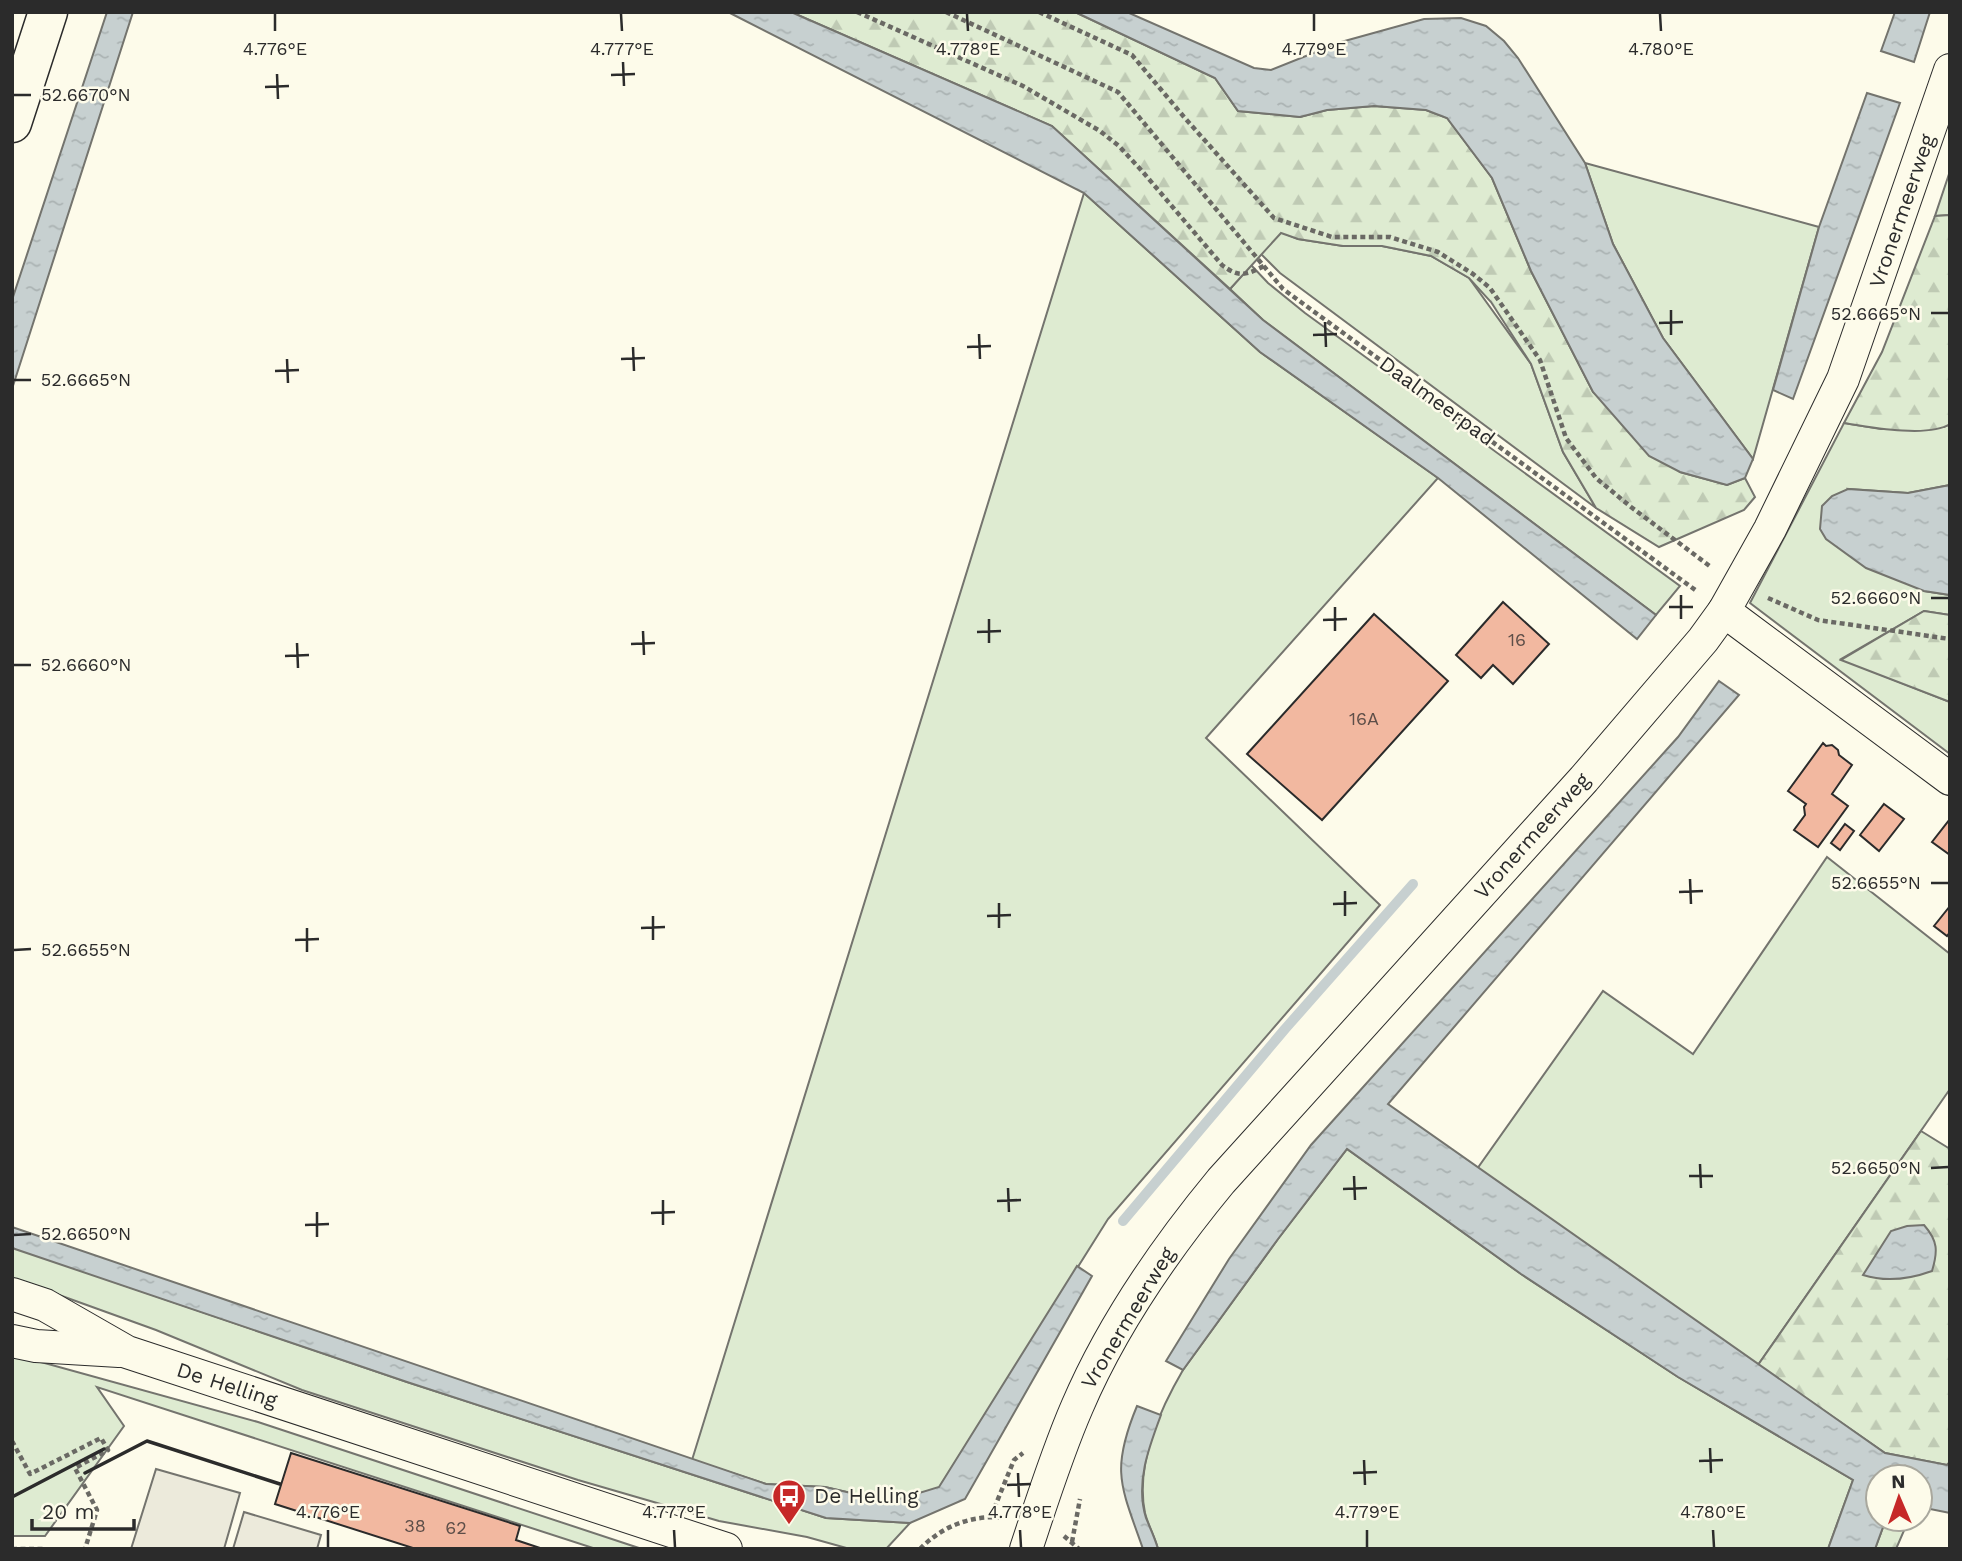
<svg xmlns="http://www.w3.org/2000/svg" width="1962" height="1561" font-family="'Work Sans',sans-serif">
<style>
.green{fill:#deebd1;stroke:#74746e;stroke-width:2}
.forest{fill:url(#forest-firs);stroke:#74746e;stroke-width:2}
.parking{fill:#eceadb;stroke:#74746e;stroke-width:2}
.water{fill:url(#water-ripples);stroke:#74746e;stroke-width:2}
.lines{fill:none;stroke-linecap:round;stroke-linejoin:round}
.stream{stroke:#c7d0d0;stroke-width:10}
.building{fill:#f2b8a0;stroke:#2b2b2b;stroke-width:2}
.minor-casing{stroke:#2b2b2b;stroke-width:34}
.primary-casing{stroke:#2b2b2b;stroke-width:41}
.path{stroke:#6a6964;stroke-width:4.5;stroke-dasharray:5 3.5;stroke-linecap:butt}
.minor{stroke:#fdfbea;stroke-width:32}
.primary{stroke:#fdfbea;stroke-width:38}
.wall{stroke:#2b2b2b;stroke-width:3.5}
.ticks{fill:none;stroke:#2b2b2b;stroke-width:2.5}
.labels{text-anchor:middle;stroke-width:5;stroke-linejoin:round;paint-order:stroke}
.number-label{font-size:18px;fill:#5d4e48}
.street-label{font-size:21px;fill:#2b2b2b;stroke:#fdfbea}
.poi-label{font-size:21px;fill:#2b2b2b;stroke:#fdfbea;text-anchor:start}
.ticks-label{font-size:18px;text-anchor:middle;fill:#2b2b2b;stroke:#fdfbea;stroke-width:5;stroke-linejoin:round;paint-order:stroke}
</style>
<defs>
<pattern id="forest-firs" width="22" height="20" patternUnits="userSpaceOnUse" patternTransform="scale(1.75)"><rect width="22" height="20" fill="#deebd1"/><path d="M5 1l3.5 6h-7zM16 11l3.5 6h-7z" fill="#bfcab4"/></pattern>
<pattern id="water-ripples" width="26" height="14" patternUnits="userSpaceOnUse" patternTransform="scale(1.75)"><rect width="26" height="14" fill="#c7d0d0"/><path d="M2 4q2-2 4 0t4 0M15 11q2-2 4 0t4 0" fill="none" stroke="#abb3b3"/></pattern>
</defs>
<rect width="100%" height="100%" fill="#fdfbea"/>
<g class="green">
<path d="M1585,163l234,64 -66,232 -90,-121 -50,-94z"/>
<path d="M1950,171v44l-15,1z"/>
<path d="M1084,193l176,159 178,126 -232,260 174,167 -272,314 -169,269 -49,14 -65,-15 -59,-3 -74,-24z"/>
<path d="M1281,232l17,7 45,7h39l49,10 38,22 62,86 32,88 33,56 -316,-235 -19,-19z"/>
<path d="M1251,265l17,18 37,30 375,273 -24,29 -393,-295 -33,-31z"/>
<path d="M1844,423l37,6 63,-2 6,-3v61l-42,8 -60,-4 76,102 26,4v20l-26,-4 -83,48 109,43v52l-200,-151z"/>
<path d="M1827,857l123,97v135l-192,276 -281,-196 126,-178 90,63z"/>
<path d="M1347,1149l174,125 157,103 175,103 -25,69h-670c-3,-12 -10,-24 -13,-36 -10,-49 14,-102 38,-143l95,-131z"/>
<path d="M12,1247l395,135 419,136 84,5 -24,26h-36l-43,-12 -88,-16 -141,-41 -276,-90 -146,-60 -144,-52z"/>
<path d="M12,1354l246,68 384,127h-46l-499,-162 27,39 -79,110h-33z"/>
</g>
<g class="forest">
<path d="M791,12h284l140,66 23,33 62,6 27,-7 47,-4 52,4 21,8 45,60 39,93 62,121 87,80 47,13 18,-7 10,19 -11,13 -85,37 -63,-39 -33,-56 -32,-88 -40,-62 -22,-24 -38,-22 -49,-10h-39l-45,-7 -17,-6 -51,56 -178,-163z"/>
<path d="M1950,215v209c-22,14 -81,3 -106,-1l38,-71 53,-136z"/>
<path d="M1924,611l26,4v87l-109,-42z"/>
<path d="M1921,1131l29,18v313l-3,3 -62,-12 -127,-88z"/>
<path d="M1886,1519h23l-13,30h-21z"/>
</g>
<g class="parking">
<path d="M156,1469l84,24 -16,56h-93z"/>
<path d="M244,1512l77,23 -4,14h-84z"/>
</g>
<g class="water">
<path d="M107,12h26l-121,377v-89z"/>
<path d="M728,12h63l261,114 211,194 393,295 -19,24 -199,-161 -178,-126 -176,-159z"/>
<path d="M1075,12h52l127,56 17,2 70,-28 83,-23 37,-1 25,8 18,15 14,17 67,105 28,81 50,94 90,121 -8,19 -18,7 -47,-13 -31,-16 -56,-64 -62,-121 -39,-93 -45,-60 -21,-8 -52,-4 -47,4 -27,7 -62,-6 -23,-33z"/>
<path d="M1895,12h35l-16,50 -33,-11z"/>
<path d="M1867,93l33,10 -107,296 -20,-9 46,-163z"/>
<path d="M1950,485v110l-26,-4 -58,-23 -40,-29 -6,-10 2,-23 10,-10 16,-7 60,4z"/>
<path d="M1719,681l20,14 -351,409 497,349 62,12 3,-3v51l-30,-6v-30h-42v42h8l-11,30h-47l25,-69 -175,-103 -157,-103 -174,-125 -69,90 -95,131 -17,-9 63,-102 82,-114 367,-408z"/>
<path d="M1924,1225c14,16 14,26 8,46 -22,8 -47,11 -69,4l28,-44 16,-5z"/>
<path d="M12,1227l754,257 59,3 65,15 49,-15 138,-221 15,10 -127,223 -55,24 -84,-5 -419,-136 -392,-133 -3,-2z"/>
<path d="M1137,1406l24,9c-12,32 -26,68 -15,103 4,10 9,20 12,31h-15c-22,-63 -33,-78 -6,-143z"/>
</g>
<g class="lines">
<path class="stream" d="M1123,1221l162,-192 128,-145"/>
</g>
<g class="building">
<path d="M1503,602l46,42 -36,40 -20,-19 -12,13 -25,-23z"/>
<path d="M1374,614l74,67 -126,139 -75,-66z"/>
<path d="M1823,743l3,3 6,-1 6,5 1,5 13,10 -20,29 16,12 -30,41 -24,-17 11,-15 -1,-8 2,-3 -18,-13z"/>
<path d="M1884,804l20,15 -25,32 -19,-16z"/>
<path d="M1950,819v36l-18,-13z"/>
<path d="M1845,824l9,7 -14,19 -9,-7z"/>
<path d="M1950,906v26l-3,4 -13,-10z"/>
<path d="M291,1453l229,73 -4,14 27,9h-127l-141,-45z"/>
</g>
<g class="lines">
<g class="minor-casing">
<g id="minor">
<path d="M1724,611l226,168"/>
<path d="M12,1294l33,11 82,47 599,197"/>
<path d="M12,1341l24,5 83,5"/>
<path d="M1026,1549c16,-48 31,-96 51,-142 35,-82 87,-157 144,-226l363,-402 119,-139 21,-29 46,-82 73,-150 107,-309"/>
</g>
</g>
<g class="primary-casing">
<path id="primary" d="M12,123l36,-111"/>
</g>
<g class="path">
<path d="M857,12l166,74 77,45 19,15 23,25 80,94c17,13 24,10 42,1"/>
<path d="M946,12l172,80 165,197 415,303"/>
<path d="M1039,12l93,43 52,62 90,101 58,19h58l48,15 35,22 17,14 50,72 26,78 30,40 35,29 80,60"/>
<path d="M1768,598l50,22 132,19"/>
<path d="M12,1441l18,33 71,-36 7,12 -33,18 22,42 -12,39"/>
<path d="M991,1516l23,-56 9,-7"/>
<path d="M1064,1536l15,13"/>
<path d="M1072,1542l8,-43"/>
<path d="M12,1549h33"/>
<path d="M920,1549c21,-22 52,-35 83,-31"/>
</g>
<use href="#minor" class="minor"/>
<use href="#primary" class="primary"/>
<g class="wall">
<path d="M85,1473l62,-32 133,43"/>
<path d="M12,1497l92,-48"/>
</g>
</g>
<path class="ticks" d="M275,14v17M621,14l1,17M967,14l1,17M1314,14v17M1660,14l1,17M623,62l1,24M277,74l1,25M611,75l24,-1M265,87l24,-1M14,95h17M1671,310v25M1931,313h17M1325,322l1,25M1659,323l24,-1M979,334l1,25M1313,335l24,-1M633,347l1,24M967,347l24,-1M287,359l1,24M621,359l24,-1M275,371l24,-1M14,380h17M1681,595v24M1931,598h17M1335,607v24M1669,607h24M989,619v24M1323,620l24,-1M643,631l1,24M977,632l24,-1M297,643l1,25M631,644l24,-1M285,656l24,-1M14,665h17M1690,879l1,25M1931,883h17M1345,891v25M1679,892l24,-1M999,903v25M1333,904l24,-1M653,916v24M987,916l24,-1M307,928v24M641,928l24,-1M295,940l24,-1M14,950l17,-1M1700,1164l1,24M1931,1168l17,-1M1354,1176l1,24M1689,1176h24M1008,1188l1,24M1343,1189l24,-1M663,1200v25M997,1201l24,-1M317,1212v25M651,1213l24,-1M305,1225l24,-1M14,1235l17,-1M1710,1448l1,25M1364,1460l1,25M1699,1461l24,-1M1018,1473l1,24M1353,1473l24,-1M1007,1485l24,-1M328,1530v17M674,1530l1,17M1020,1530l1,17M1367,1530v17M1713,1530l1,17"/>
<defs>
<g id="bus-pin" transform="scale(1.75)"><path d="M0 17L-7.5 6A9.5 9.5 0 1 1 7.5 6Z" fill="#c62828" stroke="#fdfbea"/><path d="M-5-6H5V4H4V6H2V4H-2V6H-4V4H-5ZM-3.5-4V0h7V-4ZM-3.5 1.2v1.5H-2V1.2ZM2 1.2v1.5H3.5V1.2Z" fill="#fff"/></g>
</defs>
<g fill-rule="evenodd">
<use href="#bus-pin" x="789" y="1496"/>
</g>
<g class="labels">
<g class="number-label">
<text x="1517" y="646">16</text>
<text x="1364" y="725">16A</text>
<text x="415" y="1532">38</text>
<text x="456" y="1534">62</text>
</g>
<g class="street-label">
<text transform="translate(1902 211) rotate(-71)" y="7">Vronermeerweg</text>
<text transform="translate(1437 401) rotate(36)" y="7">Daalmeerpad</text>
<text transform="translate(1532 836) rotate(-48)" y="7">Vronermeerweg</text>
<text transform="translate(1128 1318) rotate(-59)" y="7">Vronermeerweg</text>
<text transform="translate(227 1385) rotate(18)" y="7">De Helling</text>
</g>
<g class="poi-label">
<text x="814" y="1503">De Helling</text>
</g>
</g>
<g class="ticks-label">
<text x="275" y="55">4.776°E</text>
<text x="622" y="55">4.777°E</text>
<text x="968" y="55">4.778°E</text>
<text x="1314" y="55">4.779°E</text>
<text x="1661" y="55">4.780°E</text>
<text x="86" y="101">52.6670°N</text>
<text x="1876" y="320">52.6665°N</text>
<text x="86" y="386">52.6665°N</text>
<text x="1876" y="604">52.6660°N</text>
<text x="86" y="671">52.6660°N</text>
<text x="1876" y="889">52.6655°N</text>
<text x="86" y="956">52.6655°N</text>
<text x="1876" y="1174">52.6650°N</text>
<text x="86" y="1240">52.6650°N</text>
<text x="328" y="1518">4.776°E</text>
<text x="674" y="1518">4.777°E</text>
<text x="1020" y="1518">4.778°E</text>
<text x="1367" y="1518">4.779°E</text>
<text x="1713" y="1518">4.780°E</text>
</g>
<rect width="1962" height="1561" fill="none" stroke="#2b2b2b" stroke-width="28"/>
<g transform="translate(1899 1498) rotate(358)"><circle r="33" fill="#fdfbea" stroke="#a9a89e" stroke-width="2"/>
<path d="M0-5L12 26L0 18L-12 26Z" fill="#c62828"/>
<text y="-10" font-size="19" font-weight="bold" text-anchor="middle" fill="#2b2b2b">N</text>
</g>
<path d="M32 1519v10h102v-10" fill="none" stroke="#2b2b2b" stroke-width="3.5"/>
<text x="42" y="1519" font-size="21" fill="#2b2b2b" stroke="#fdfbea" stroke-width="5" paint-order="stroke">20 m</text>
</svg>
